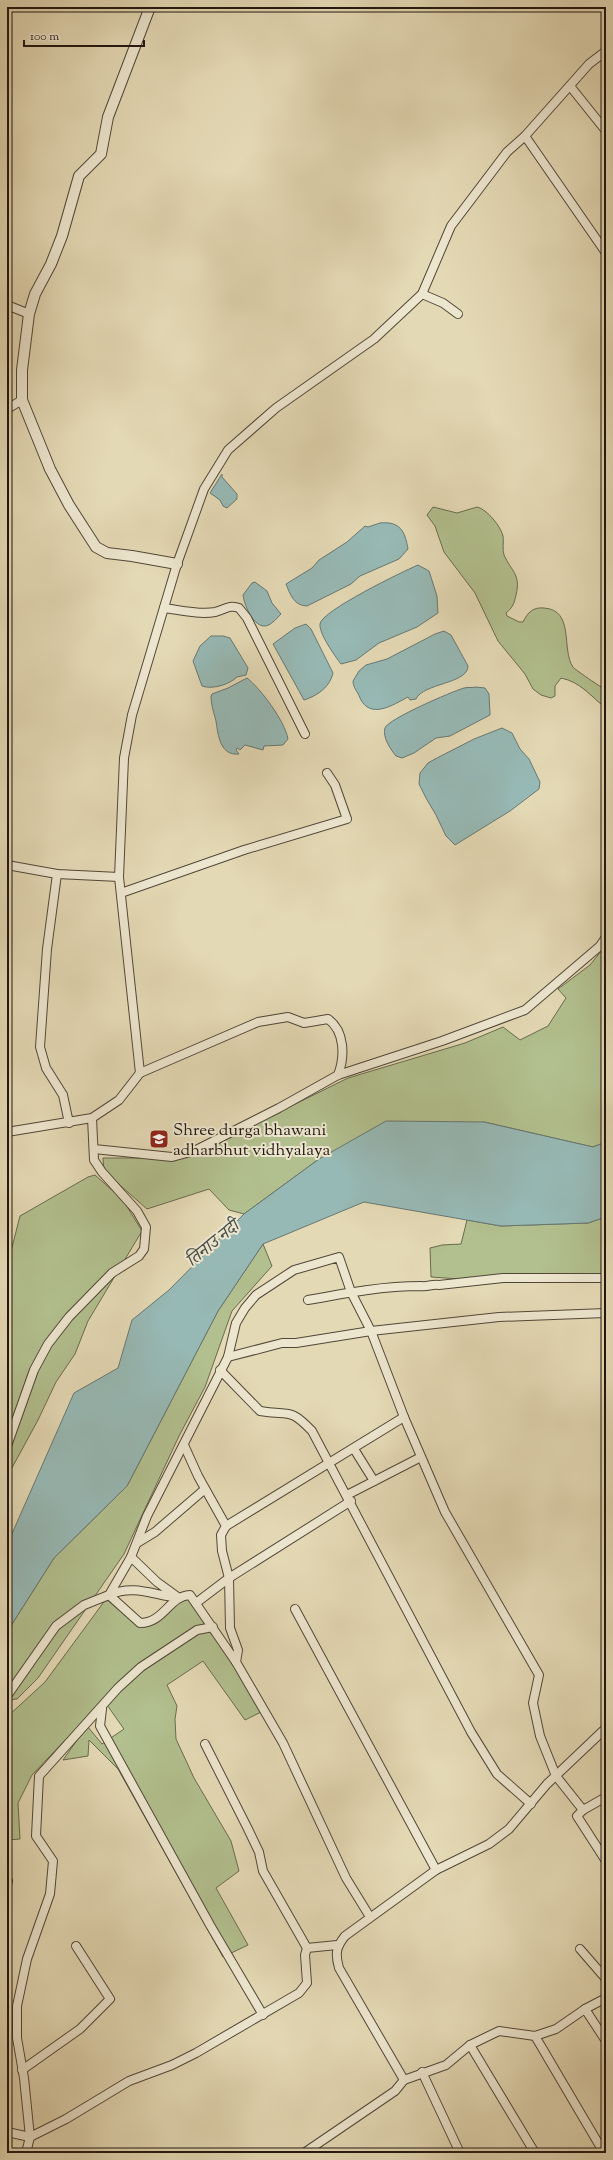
<svg xmlns="http://www.w3.org/2000/svg" width="613" height="2160" font-family="'Sorts Mill Goudy','Noto Serif Devanagari',serif">
<style>
.green{fill:#b2bf8e;stroke:#696a4e}
.water{fill:#97b9b5;stroke:#677873}
.lines{fill:none;stroke-linecap:round;stroke-linejoin:round}
.minor-casing{stroke:#514738;stroke-width:10}
.tertiary-casing{stroke:#514738;stroke-width:12}
.minor{stroke:#ede6cf;stroke-width:8}
.tertiary{stroke:#ede6cf;stroke-width:10}
.labels{text-anchor:middle;stroke-width:4;stroke-linejoin:round;paint-order:stroke}
.poi-label{font-size:17px;fill:#20160f;stroke:#ede6cf;text-anchor:start}
.water-label{font-size:18px;font-style:italic;fill:#4a4f49;stroke:#ede6cf}
</style>
<rect width="100%" height="100%" fill="#e4d9b5"/>
<filter id="stains"><feTurbulence type="fractalNoise" baseFrequency=".005" numOctaves="4"/><feColorMatrix values="0 0 0 0 .2 0 0 0 0 .09 0 0 0 0 .02 0 0 0 .5 -.17"/></filter>
<radialGradient id="worn" r=".72"><stop offset=".6" stop-color="#630" stop-opacity="0"/><stop offset="1" stop-color="#630" stop-opacity=".3"/></radialGradient>
<g class="green">
<path d="M433,507l24,6 20,-6c10,2 24,20 26,29 1,6 -1,13 1,19 8,17 17,20 12,40 -2,9 -3,12 -10,18l1,3 12,6h4c5,-10 10,-15 21,-14 31,2 17,42 29,59 1,2 29,21 33,23v18c-16,-12 -25,-26 -45,-30l-6,8v10l-4,2 -10,-3 -8,-6 -8,-15 -27,-33 -23,-48 -31,-41 -9,-26 -8,-11z"/>
<path d="M606,945v197l-13,5 -109,-25 -165,37 -75,55 -15,-4 -20,-21 -62,20 -43,-38 -1,-13h44l29,2 40,-17 132,-65 117,-35 38,-16 17,13 28,-14 18,-28 -8,-9 32,-24z"/>
<path d="M95,1175l28,25 19,31 -54,90 -13,33 -19,28 -18,38 -31,57v-210l13,-51 68,-39z"/>
<path d="M606,1217v60l-147,2 -28,-2 -1,-29 12,-3 19,-1 6,-24 34,6 87,-3z"/>
<path d="M263,1244l9,22 -40,45 -27,76 -26,49 -55,118 -86,124 -21,21 -10,1v-68l47,-74 73,-72 91,-175z"/>
<path d="M187,1596l18,27 -93,68 -80,84 -14,28 2,36 -13,1v-123l38,-35 61,-83 32,27z"/>
<path d="M212,1629l13,19 36,64 -16,8 -42,-59 -36,24 10,21 -2,13 1,20 18,39 37,63 8,30 -23,17 32,57 -25,12 -105,-188 -29,-29 -1,16 -25,4 24,-34 15,18 22,-15 -17,-24c21,-25 73,-68 105,-76z"/>
</g>
<g class="water">
<path d="M222,474v3l15,17v5l-10,9 -4,-2 -3,-6 -10,-7z"/>
<path d="M380,523c20,-2 25,8 28,26l-9,10 -39,17 -9,8 -44,22c-13,0 -17,-12 -21,-22l26,-16 7,-8 28,-18 18,-16 3,1z"/>
<path d="M418,565l11,6 8,25 1,17 -21,14 -38,16 -23,17 -15,4c-6,-8 -22,-30 -21,-40 1,-13 84,-53 98,-59z"/>
<path d="M255,582l12,9 5,12 9,11c-5,5 -11,13 -18,12 -11,-2 -19,-22 -20,-31l9,-12z"/>
<path d="M306,624l5,5 22,44c-3,14 -16,23 -29,27l-31,-56 22,-16z"/>
<path d="M444,631l7,4 17,31c0,18 -45,17 -52,33l-6,1 -2,-3c-15,8 -38,23 -48,1 -2,-6 -7,-10 -7,-17l6,-10 7,-6 21,-6 48,-25z"/>
<path d="M211,636h12l7,2 18,30 -2,7 -9,2c-7,7 -24,13 -35,9l-9,-25 7,-15z"/>
<path d="M247,678c13,10 38,43 41,61l-5,6 -19,1 -1,4 -18,-5 -5,5 -3,-2 -1,2 3,4c-19,2 -21,-19 -23,-33 -2,-8 -5,-16 -5,-24l1,-3 16,-6z"/>
<path d="M476,687l9,1 4,6 1,21 -40,21 -14,2 -22,15 -12,5 -6,-2c-5,-6 -14,-19 -11,-28 3,-9 66,-36 79,-40 4,-1 8,0 12,-1z"/>
<path d="M502,728l10,5 8,16 9,10 11,23 -1,7 -29,22 -55,34 -9,-9 -10,-21 -10,-17 -7,-14 1,-11 8,-10 7,-4 39,-20z"/>
<path d="M386,1121l98,1 109,25 13,-5v75l-18,6 -87,3 -137,-24 -101,42 -45,67 -91,175 -73,72 -47,74v-87l67,-152 44,-25 14,-48 37,-30 75,-76 75,-55z"/>
</g>
<g class="lines">
<g class="minor-casing">
<g id="minor">
<path d="M570,86l36,45"/>
<path d="M525,136l81,117"/>
<path d="M422,294l21,9 15,11"/>
<path d="M7,305l22,9"/>
<path d="M7,409l15,-9"/>
<path d="M164,608c16,2 35,7 51,4 9,-2 14,-8 24,-4l8,10 58,116"/>
<path d="M7,865l50,9 62,3"/>
<path d="M57,874l-10,75 -7,98 6,21 17,27 6,28"/>
<path d="M121,893l123,-43 103,-31 -12,-34 -8,-12"/>
<path d="M140,1073l118,-51 30,-5 16,6 24,-4c17,12 17,38 10,56"/>
<path d="M92,1118l27,-18 21,-27 -21,-196 5,-119 8,-43 45,-151 27,-75 24,-39 48,-42 98,-69 48,-45 29,-68 56,-74 18,-16 64,-72 17,-13"/>
<path d="M7,1132l85,-14 2,42 8,12 35,39 9,16 -2,22 -5,7 -27,17 -43,44 -21,27 -14,26 -27,76"/>
<path d="M94,1149l78,8 22,-6 85,-43 59,-33 104,-34 83,-31 75,-64 6,-9"/>
<path d="M308,1300c38,-7 75,-14 113,-14 7,1 10,-2 18,-1l64,-7h103"/>
<path d="M228,1357l54,-14h14l75,-12 128,-14 107,-4"/>
<path d="M220,1370l40,41c30,5 29,-4 52,20l159,301 26,42 34,30"/>
<path d="M184,1445l14,31 28,50 -5,9 1,16 7,27 1,50 8,22 -2,12 47,81 63,135 24,39"/>
<path d="M354,1449l20,32"/>
<path d="M347,1495l74,-38"/>
<path d="M226,1526l178,-109"/>
<path d="M137,1543l18,-11 50,-43"/>
<path d="M131,1557l26,25 22,16c-26,-3 -45,-14 -70,-3l31,28c24,0 29,-27 50,-28l46,67"/>
<path d="M196,1603l33,-25 122,-77"/>
<path d="M295,1609l141,261"/>
<path d="M7,1696l49,-70 28,-21 25,-10 22,-38 16,-41 81,-159 8,-34 9,-15 11,-13 38,-25 45,-13 12,35 20,39 33,86 41,95 94,163 -6,28 7,33 16,40 27,34 23,-13"/>
<path d="M102,1709l-2,17 110,199 53,90"/>
<path d="M205,1744l43,85 11,23 4,19 44,77"/>
<path d="M583,1810l-6,6 29,45"/>
<path d="M7,1881h1"/>
<path d="M580,1949l26,30"/>
<path d="M585,2009l21,32"/>
<path d="M535,2036l69,117"/>
<path d="M470,2045l65,108"/>
<path d="M22,2070l58,-41 30,-30 -34,-53"/>
<path d="M422,2072l38,81"/>
<path d="M404,2080l42,-15 24,-20 29,-14 36,5 21,-7 29,-20 21,-11"/>
<path d="M7,2132l23,5 36,-18 63,-38 43,-16 24,-12 103,-60 8,-10 -2,-28 2,-7 30,-3"/>
<path d="M26,2153l4,-16 -6,-59 -7,-40v-32l10,-47 23,-65 3,-33 -17,-25 3,-60 79,-88 23,-21 56,-37 16,-3"/>
<path d="M304,2153l91,-62 9,-11 -65,-112c-4,-14 -3,-21 6,-32l91,-66 53,-26 20,-15 38,-45 59,-56"/>
</g>
</g>
<g class="tertiary-casing">
<path id="tertiary" d="M150,7l-42,110 -7,37 -22,22 -17,60 -11,28 -16,30 -6,20 -7,56v30l28,69 19,36 27,42 11,6 25,3 45,8"/>
</g>
<use href="#minor" class="minor"/>
<use href="#tertiary" class="tertiary"/>
</g>
<defs>
<g id="school-square" transform="scale(1)"><rect x="-9" y="-9" width="18" height="18" rx="4" fill="#8f2418" stroke="#ede6cf"/><path d="M0-5L7-2L0 1L-7-2ZM-4 1L0 2.5L4 1V4Q0 6-4 4Z" fill="#fff"/></g>
</defs>
<g fill-rule="evenodd">
<use href="#school-square" x="159" y="1139"/>
</g>
<g class="labels">
<g class="poi-label">
<text x="173" y="1135">Shree durga bhawani<tspan x="173" dy="20">adharbhut vidhyalaya</tspan></text>
</g>
<g class="water-label">
<text transform="translate(212 1243) rotate(-39)" y="6">तिनाउ नदी</text>
</g>
</g>
<rect width="613" height="2160" fill="none" stroke="#e4d9b5" stroke-width="24"/>
<rect x="8" y="8" width="597" height="2144" fill="none" stroke="#20160f" stroke-width="2"/>
<rect x="12" y="12" width="589" height="2136" fill="none" stroke="#20160f"/>
<path d="M24 40v6h120v-6" fill="none" stroke="#20160f" stroke-width="2"/>
<text x="30" y="40" font-size="12" fill="#20160f" stroke="#ede6cf" stroke-width="3" paint-order="stroke">100 m</text>
<rect width="100%" height="100%" filter="url(#stains)"/>
<rect width="100%" height="100%" fill="url(#worn)"/>
</svg>
